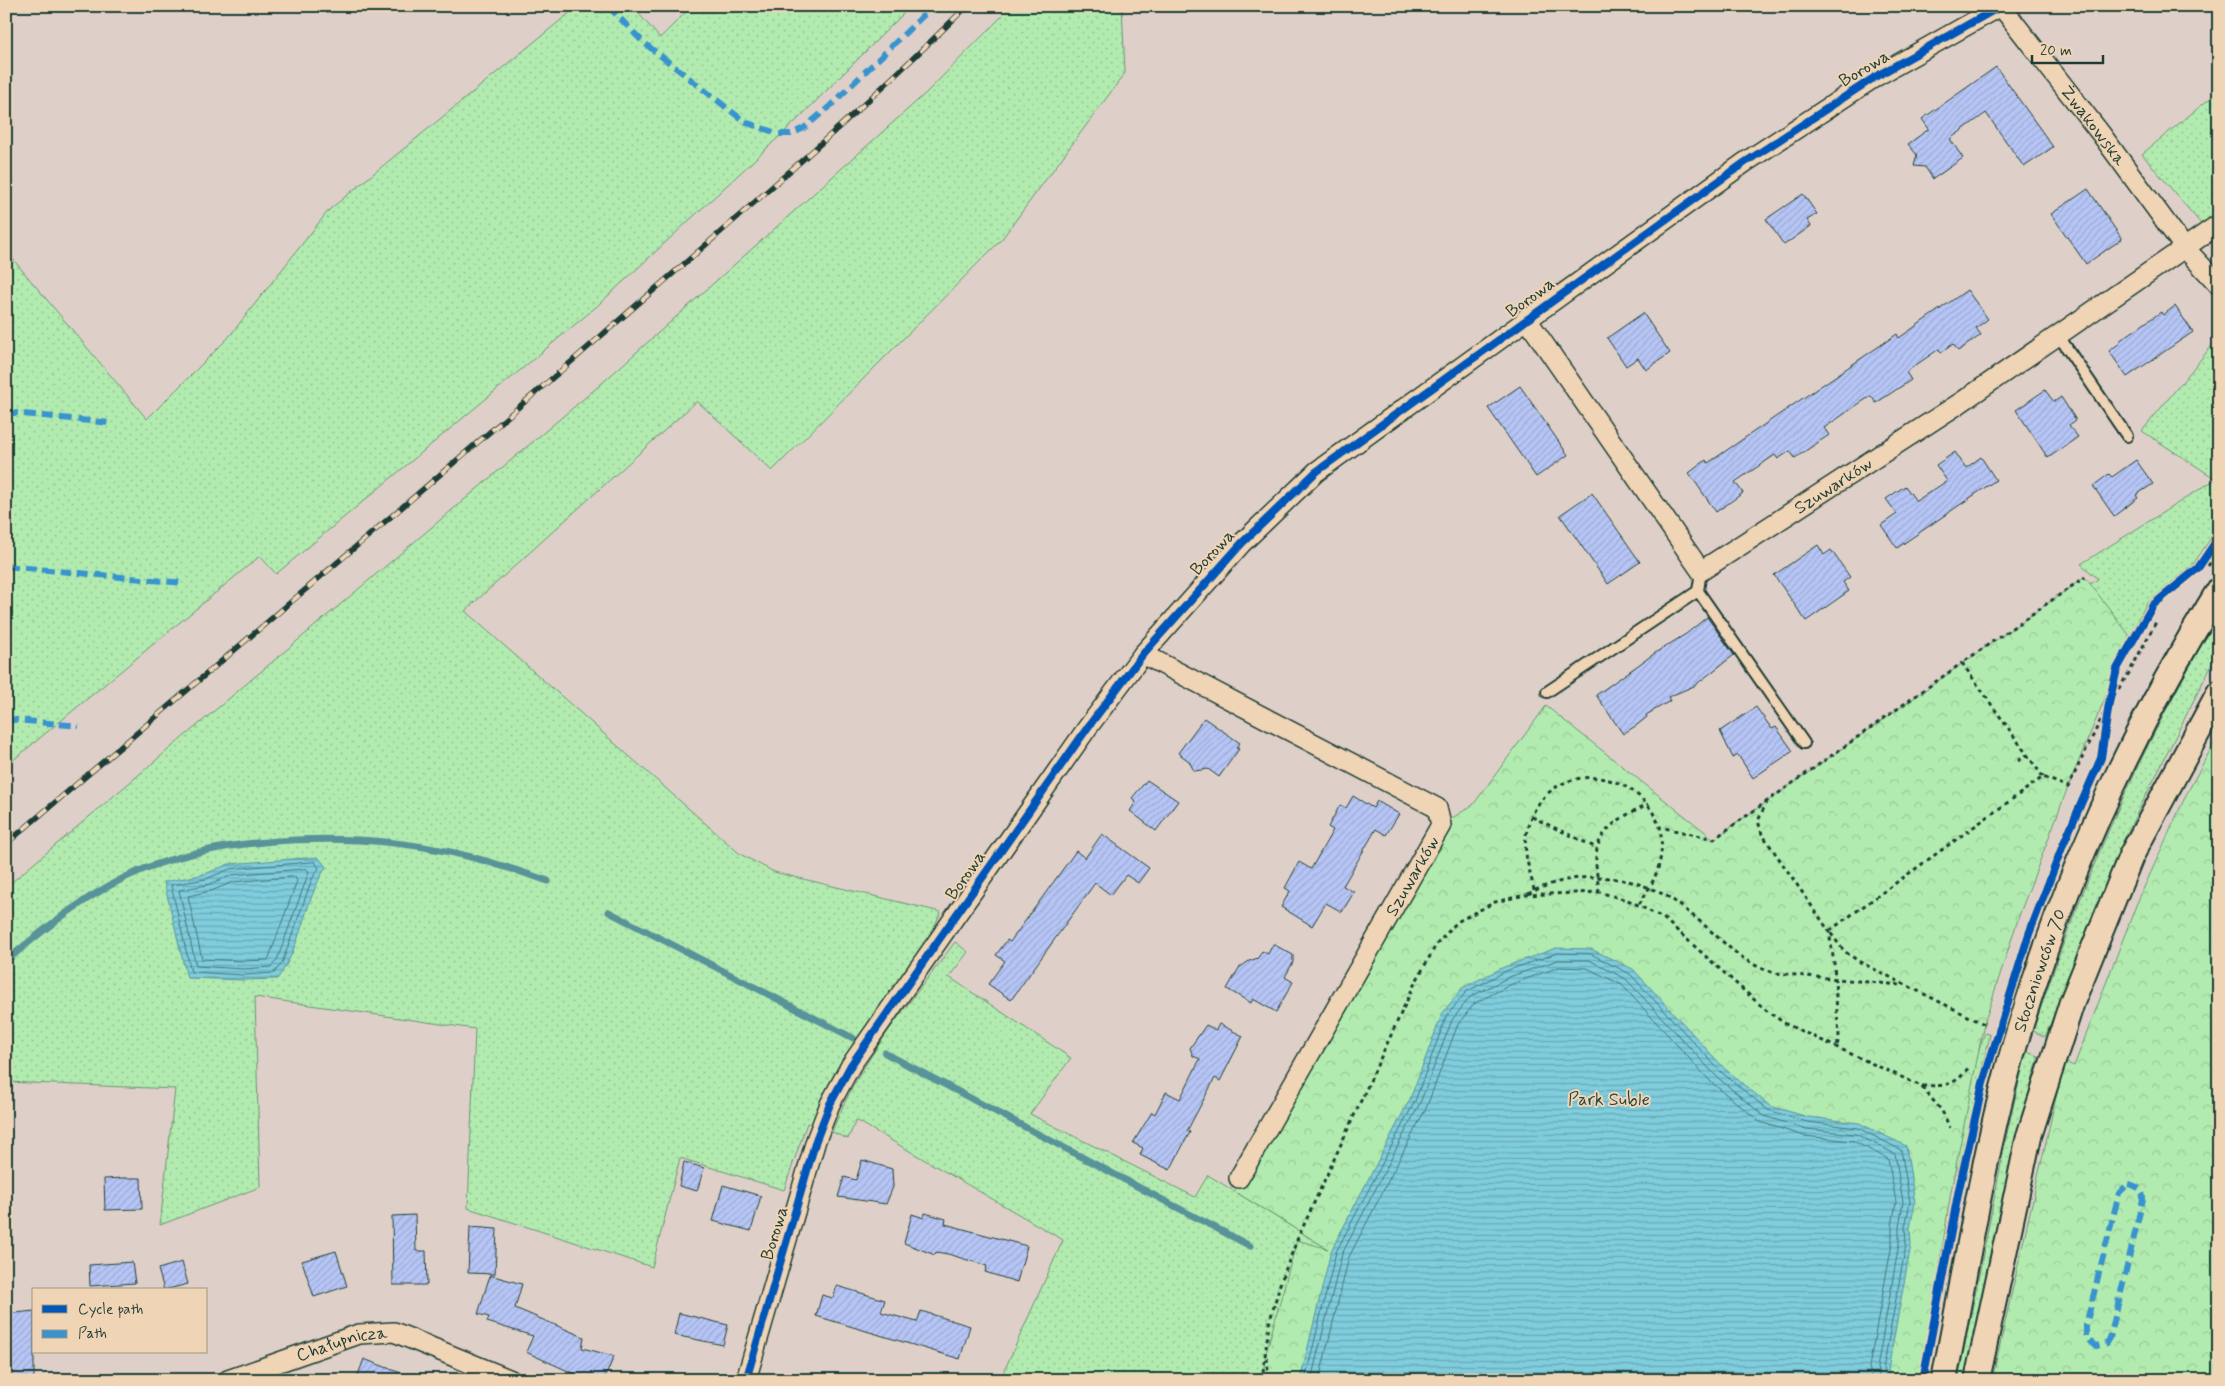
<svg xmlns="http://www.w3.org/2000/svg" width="2225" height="1386" font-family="Mynerve,sans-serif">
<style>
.grass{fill:url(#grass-dots);stroke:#689472}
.forest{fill:url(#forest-crowns);stroke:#689472}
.water{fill:url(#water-rules);stroke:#599399}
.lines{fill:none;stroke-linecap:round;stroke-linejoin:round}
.shore{stroke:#457778;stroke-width:1}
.stream{stroke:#599399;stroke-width:7}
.building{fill:url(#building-hatch);stroke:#1f3d34}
.service-casing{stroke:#1f3d34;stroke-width:14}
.minor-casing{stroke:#1f3d34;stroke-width:22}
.tertiary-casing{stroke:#1f3d34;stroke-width:28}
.path{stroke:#1f3d34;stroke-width:3;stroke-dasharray:4 4;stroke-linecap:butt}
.service{stroke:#efd4b6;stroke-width:10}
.minor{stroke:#efd4b6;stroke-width:19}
.tertiary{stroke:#efd4b6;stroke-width:24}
.rail-casing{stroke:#1f3d34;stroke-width:5.5}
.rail{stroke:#efd4b6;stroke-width:4;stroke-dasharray:11;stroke-linecap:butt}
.quiet{stroke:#3993ce;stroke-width:6;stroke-dasharray:12 6;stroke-linecap:butt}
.cycleway-casing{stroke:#efd4b6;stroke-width:11}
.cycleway{stroke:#0057b8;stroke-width:8}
.labels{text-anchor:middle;stroke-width:4;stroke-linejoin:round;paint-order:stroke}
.street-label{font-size:18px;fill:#1f3d34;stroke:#efd4b6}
.park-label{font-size:18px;fill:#26463a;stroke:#efd4b6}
</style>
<defs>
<pattern id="grass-dots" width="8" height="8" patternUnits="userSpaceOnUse" patternTransform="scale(1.25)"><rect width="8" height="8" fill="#b2ebaf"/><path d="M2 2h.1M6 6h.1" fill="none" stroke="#99ca97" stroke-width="1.8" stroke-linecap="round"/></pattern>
<pattern id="forest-crowns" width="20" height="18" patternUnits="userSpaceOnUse" patternTransform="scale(1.25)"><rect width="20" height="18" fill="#b2ebaf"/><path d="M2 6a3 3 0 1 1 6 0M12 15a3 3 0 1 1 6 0" fill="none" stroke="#99ca97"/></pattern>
<pattern id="water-rules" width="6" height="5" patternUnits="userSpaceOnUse" patternTransform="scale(1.25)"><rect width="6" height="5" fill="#7fcddd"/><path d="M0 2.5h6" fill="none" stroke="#67a8b4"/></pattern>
<pattern id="building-hatch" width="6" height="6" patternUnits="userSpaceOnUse" patternTransform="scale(1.25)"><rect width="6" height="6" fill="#b6c5f5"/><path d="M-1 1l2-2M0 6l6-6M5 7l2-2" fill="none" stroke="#9caad3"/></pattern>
</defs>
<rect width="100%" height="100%" fill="#ded0c9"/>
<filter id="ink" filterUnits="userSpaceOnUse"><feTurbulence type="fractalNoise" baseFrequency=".02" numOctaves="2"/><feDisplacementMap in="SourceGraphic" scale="10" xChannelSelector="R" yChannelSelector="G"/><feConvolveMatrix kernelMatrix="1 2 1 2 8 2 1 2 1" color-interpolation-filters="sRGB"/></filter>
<g filter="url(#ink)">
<g class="grass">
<path d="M578,6h54l28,32 32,-32h219l-115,115 -200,186 -320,267 -16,-18 -254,210v-515l141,168 81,-81 101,-128z"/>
<path d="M1012,6h110l3,67 -124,167 -229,231 -75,-70 -232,210 275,243 34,18 167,40 -15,32 -113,181 -6,-2 -23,67 -104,-32 -28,109 -184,-59 7,-179 -220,-32 5,190 -100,38 15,-136 -169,-7v-195l594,-502 326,-292z"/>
<path d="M2219,91v125l-3,-2 -14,11 -60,-71z"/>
<path d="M2219,337v189l-27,40 -46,38 -27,56 -47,-65 26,-16 -17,-15 135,-85 -74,-48z"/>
<path d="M2219,616v34l-96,191 -78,196 -12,-6c39,-118 85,-233 145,-343 13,-24 26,-49 41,-72z"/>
<path d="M955,942l13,10 -19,25 122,81 -41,56 165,83 13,-22 123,76 -31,129h-300l63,-140 -207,-120 -8,19 -16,-7c26,-70 79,-130 123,-190z"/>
<path d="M1985,1033l5,2 -33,139 -3,-40 19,-68z"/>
<path d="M2026,1052l13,4 -22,80 -52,244h-7l50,-251z"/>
</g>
<g class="forest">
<path d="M2085,577l48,63 -16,29 -49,118 -48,126 -36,111 -33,167 -29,189h-660l4,-27 31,-113 31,9 -94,-58 207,-366 32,-20 73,-99 168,133z"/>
<path d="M2219,734v646h-227l72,-318 10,4 63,-163 49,-108z"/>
</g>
<g class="water">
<path d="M318,857l8,10c-22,34 -24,80 -49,112l-34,1 -56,-2 -23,-96 41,-8 24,-10z"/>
<path d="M1556,948l35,1 42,20 92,100 45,37 38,11 51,6 47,23 9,57 -5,25 1,17 -23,125 4,10h-592l31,-129 79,-152 32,-85 20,-26 42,-21z"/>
</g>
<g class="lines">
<g class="shore">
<path d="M315,862l4,6 -7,11 -30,84 -8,10 -31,2 -52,-3 -20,-87 35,-6 24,-10z"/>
<path d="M307,869l2,3 -32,88 -6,7 -28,2 -47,-3 -17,-76 28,-5 25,-10z"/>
<path d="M295,877l2,4 -29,79 -25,1 -41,-2 -14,-63 23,-5 22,-9z"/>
<path d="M1305,1380l31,-128 79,-151 31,-84 20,-25 40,-21 51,-18 34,1 39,20 91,98 47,38 39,12 51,6 43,22 9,52 -5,25 1,18 -23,124 4,11"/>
<path d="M1311,1380l31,-126 78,-151 32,-83 18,-23 39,-20 49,-17h31l37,19 91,98 47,39 42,13 50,5 39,20 8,48 -4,25v17l-22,124 3,12"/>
<path d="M1319,1380l30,-123 78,-151 31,-82 17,-21 37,-19 47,-17 28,1 35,17 89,97 49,40 44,14 49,5 35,18 8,43 -4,24v18l-23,123 3,13"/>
</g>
<g class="stream">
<path d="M609,912l244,126"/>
<path d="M6,961c43,-36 86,-71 138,-92 88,-35 214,-37 306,-17 33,7 66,18 98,29"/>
<path d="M885,1053l365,193"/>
</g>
</g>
<g class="building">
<path d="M1996,67l57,80 -29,20 -38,-54 -36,26 13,19 -30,21 -8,-12 -11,-1 3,-11 -9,-11 21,-15 -7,-10z"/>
<path d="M2088,189l34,50 -36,25 -35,-50z"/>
<path d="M1803,194l14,20 -10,6 4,6 -27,19 -18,-26z"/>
<path d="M1967,290l21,29 -12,9 5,7 -23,16 -5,-7 -12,9 -2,-4 -33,23 5,8 -35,23 -5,-7 -11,7 -36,25 5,7 -34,23 -5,-7 -12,8 -3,-4 -40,27 8,11 -27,19 -27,-39 17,-13 2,3 189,-129 2,4z"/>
<path d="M2175,306l18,26 -66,45 -18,-26 11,-8 -1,-2 42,-29 2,3z"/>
<path d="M1643,313l27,40 -24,17 -8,-12 -12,8 -19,-28z"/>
<path d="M1520,386l48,69 -32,22 -48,-69z"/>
<path d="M2045,390l9,12 7,-5 15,23 -7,5 9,12 -30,21 -32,-48z"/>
<path d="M1955,452l11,16 15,-11 15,23 -99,68 -16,-23 16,-11 -11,-15 19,-13 11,15 31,-20 -11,-16z"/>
<path d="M2136,460l17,24 -17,11 2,3 -24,18 -21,-30 16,-12 3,3z"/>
<path d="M1592,493l48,69 -32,22 -48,-69z"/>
<path d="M1818,545l6,10 7,-5 19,27 -7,5 6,9 -43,30 -32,-46z"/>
<path d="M1707,617l27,38 -40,31 -26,11 2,4 -24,14 1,2 -10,8 -14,9 -27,-39 62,-44 28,-17z"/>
<path d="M1756,707l16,22 4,-2 17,24 -40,27 -15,-23 -5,3 -13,-27z"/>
<path d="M1204,718l36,25 -4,5 3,1 -20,28 -11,-8 -14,2 -5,-10 -11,-8z"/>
<path d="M1147,780l31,21 -22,30 -26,-20 6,-9 -4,-4z"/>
<path d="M1353,796l20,12 4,-7 22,13 -13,21 -10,-6 -33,57 11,6 -12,20 -16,-9 -14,23 -31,-19 9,-16 -5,-3 14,-26 12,7 22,-39 -5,-3 12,-22 6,3z"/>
<path d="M1102,834l47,34 -11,15 -12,-8 -15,20 -16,-12 -84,117 -23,-16 17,-23 -9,-6 11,-15 3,2 66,-91 9,7z"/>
<path d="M1273,944l20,11v7l-8,15 8,5 -17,30 -23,-13 -2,4 -24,-14 12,-21 10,-7 9,-3 4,-7 6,3z"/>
<path d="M1219,1024l24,12 -23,45 -5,-3 -28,53 3,1 -20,38 -30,-15 3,-7 -10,-5 19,-31 3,2 11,-22 14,7 20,-40 -7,-3 -3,-8 16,-23 10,5z"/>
<path d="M862,1160l30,9 1,18 -7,17 -48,-7 6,-20 12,3z"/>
<path d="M684,1162l20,6 -7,23 -18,-5z"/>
<path d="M123,1178h18l1,31 -37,1 -1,-31z"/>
<path d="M723,1185l38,11 -10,35 -38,-10z"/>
<path d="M925,1213l21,6 -1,5 82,22 -10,36 -32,-10 2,-6 -39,-12 -12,-2 -1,3 -31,-12 8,-29 12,4z"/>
<path d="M415,1215l1,36h10l1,34h-34l-1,-69z"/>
<path d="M470,1227l27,2 -2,45 -27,-1z"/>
<path d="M336,1251l11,35 -33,11 -12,-36z"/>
<path d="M132,1262l3,21 -45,3 -1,-21z"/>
<path d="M182,1262l6,22 -24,6 -6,-21z"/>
<path d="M490,1275l32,9 -7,24 69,29 -2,11 32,8 -10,24h-16l-62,-28 7,-16 -46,-14 2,-5 -11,-3z"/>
<path d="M837,1286l48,14 -4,12 36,10 4,-11 49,15 -10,33 -144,-43 6,-21 11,3z"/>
<path d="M34,1311v69h-22l-6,-66z"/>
<path d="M679,1313l49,12 -5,20 -49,-10z"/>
<path d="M364,1359l50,19v2h-58z"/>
</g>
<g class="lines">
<g class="service-casing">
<g id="service">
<path d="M2058,335l69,101"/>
<path d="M1698,591l106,152"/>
<path d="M1547,692l151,-101 3,-20"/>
</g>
</g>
<g class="minor-casing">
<g id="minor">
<path id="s1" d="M2001,6l100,128 83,113 35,38"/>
<path id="s2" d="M1526,318l175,253 259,-168 259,-179"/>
<path d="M1143,654l294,154 4,17 -202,353"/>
<path id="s3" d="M228,1380l131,-46 35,-2 117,48"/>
<path d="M746,1380l70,-240 14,-36 21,-39 237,-338 55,-73 99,-111 74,-71 428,-309 131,-86 126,-71"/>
</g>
</g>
<g class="tertiary-casing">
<g id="tertiary">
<path id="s4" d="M1944,1380c21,-105 37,-212 65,-315 47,-168 118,-328 210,-475"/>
<path d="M1977,1380l52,-244 43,-134 59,-146 88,-163"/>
</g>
</g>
<g class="path">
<path d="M2208,566l11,-16"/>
<path d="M2018,761l9,-6"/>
<path d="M2043,777l-81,-114 123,-86"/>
<path d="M1767,801l-9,20 4,13 67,97 5,32 3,50 2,22 -2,12"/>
<path d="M1532,817l65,31"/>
<path d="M1534,890c-4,-20 -12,-39 -7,-60 17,-71 108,-68 133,-3"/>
<path d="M1599,892c-1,-13 -5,-31 -2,-43 5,-23 32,-36 51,-45"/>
<path d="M1528,894c44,-24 98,-22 142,4 9,6 18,14 27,21 28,23 41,42 77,54l127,12"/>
<path d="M1639,904c18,-26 26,-45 21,-77l54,12 248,-176"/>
<path d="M1984,1024l-124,-62 -16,-11 -15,-20 214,-154 25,10 41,-84 20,-30 28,-53"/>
<path d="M1922,1086c23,0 35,0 48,-21"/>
<path d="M1267,1358l2,22"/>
<path d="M1262,1380l7,-56 11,-40 17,-44 117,-255 22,-40 21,-23 38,-20 30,-7 74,-3 31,9 33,17 105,94 18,12 135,62 21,25 8,17"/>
</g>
<use href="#service" class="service"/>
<use href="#minor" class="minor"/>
<use href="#tertiary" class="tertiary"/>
<g class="rail-casing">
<path id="rail" d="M6,844c199,-169 398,-337 595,-508 124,-108 249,-214 366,-330"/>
</g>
<use href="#rail" class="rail"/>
<g class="quiet">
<path d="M608,6l35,36 102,80 34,12h12l13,-6 26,-22 103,-100"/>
<path d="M6,412l103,11"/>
<path d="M6,566l178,17"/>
<path d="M6,719l73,7"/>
<path d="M2128,1184c9,2 15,5 15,15l-33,139 -3,5 -11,3 -10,-9v-12l33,-132z"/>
</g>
<g class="cycleway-casing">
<g id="cycleway">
<path d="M746,1380l70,-240 14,-36 21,-39 237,-338 55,-73 99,-111 74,-71 428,-309 131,-86 126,-71"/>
<path d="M1923,1380l36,-191 24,-106 46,-149 34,-89 38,-87 8,-55 8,-34 36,-64 45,-37 21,-31"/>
</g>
</g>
<use href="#cycleway" class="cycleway"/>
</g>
</g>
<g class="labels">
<g class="street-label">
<text transform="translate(1864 68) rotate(-31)" y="6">Borowa</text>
<text dy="6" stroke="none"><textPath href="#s1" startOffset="151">Żwakowska</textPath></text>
<text transform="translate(1530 297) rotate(-36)" y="6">Borowa</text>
<text dy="6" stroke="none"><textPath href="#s2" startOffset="465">Szuwarków</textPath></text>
<text transform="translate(1212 552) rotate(-47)" y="6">Borowa</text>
<text transform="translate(965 875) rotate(-55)" y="6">Borowa</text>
<text transform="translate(1412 876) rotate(-60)" y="6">Szuwarków</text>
<text dy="6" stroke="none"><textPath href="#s4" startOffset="421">Stoczniowców 70</textPath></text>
<text transform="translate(774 1233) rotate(-73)" y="6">Borowa</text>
<text dy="6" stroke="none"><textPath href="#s3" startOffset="120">Chałupnicza</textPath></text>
</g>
<g class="park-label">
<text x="1609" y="1105">Park Suble</text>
</g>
</g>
<rect width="2225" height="1386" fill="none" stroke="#efd4b6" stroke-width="25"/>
<rect x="12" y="12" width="2200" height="1361" fill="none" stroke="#1f3d34" stroke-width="2" filter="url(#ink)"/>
<rect x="32" y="1288" width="175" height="65" fill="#efd4b6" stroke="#9c9882"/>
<rect x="42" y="1305" width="25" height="8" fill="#0057b8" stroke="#9c9882"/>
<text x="78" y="1314" font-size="15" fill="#1f3d34">Cycle path</text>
<rect x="42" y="1330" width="25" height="8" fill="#3993ce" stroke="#9c9882"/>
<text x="78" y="1338" font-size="15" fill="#1f3d34">Path</text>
<path d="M2032 55v8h71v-8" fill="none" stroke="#1f3d34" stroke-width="2.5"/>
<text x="2040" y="55" font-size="15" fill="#1f3d34" stroke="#efd4b6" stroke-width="4" paint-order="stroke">20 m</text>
</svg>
